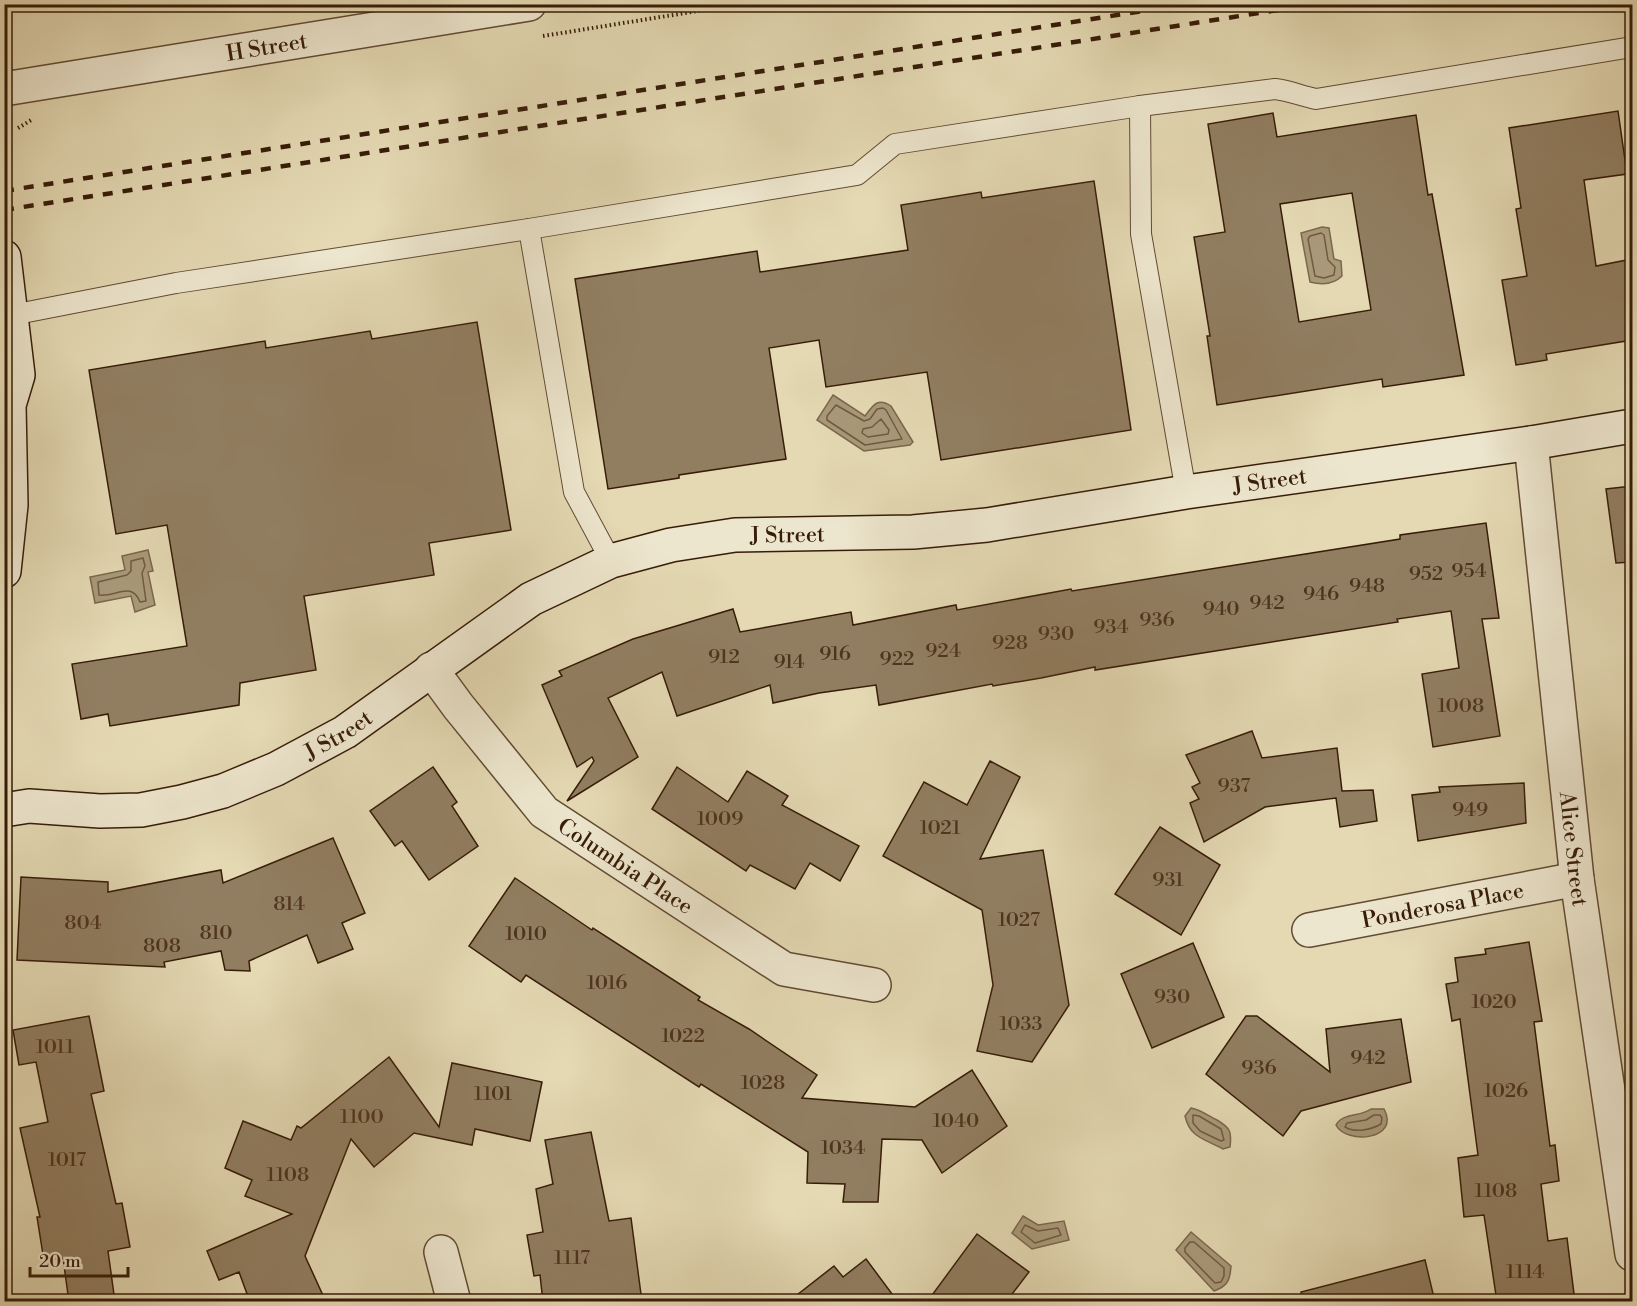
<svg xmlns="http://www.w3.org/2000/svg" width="1637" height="1306" font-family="'Libre Bodoni',serif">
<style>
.water{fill:#a99979;stroke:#7b674c;stroke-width:1.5}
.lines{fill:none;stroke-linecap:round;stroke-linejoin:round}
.shore{stroke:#705a40;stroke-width:1.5}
.building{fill:#917e61;stroke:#371c08;stroke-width:1.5;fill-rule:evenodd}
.lane-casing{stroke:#624b33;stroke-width:22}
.street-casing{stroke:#624b33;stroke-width:36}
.secondary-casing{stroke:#371c08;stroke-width:36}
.path{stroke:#371c08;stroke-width:4;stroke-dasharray:1.5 3;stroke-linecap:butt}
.lane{stroke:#ede6ce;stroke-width:20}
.street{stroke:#ede6ce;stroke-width:33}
.secondary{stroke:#ede6ce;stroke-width:33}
.rail{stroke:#371c08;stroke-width:4.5;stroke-dasharray:10 10;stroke-linecap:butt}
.labels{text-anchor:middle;stroke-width:5;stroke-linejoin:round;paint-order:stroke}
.number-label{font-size:20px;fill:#4e341e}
.street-label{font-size:22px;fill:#371c08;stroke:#ede6ce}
</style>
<rect width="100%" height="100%" fill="#e4d9b3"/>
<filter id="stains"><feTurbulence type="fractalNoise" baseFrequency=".00333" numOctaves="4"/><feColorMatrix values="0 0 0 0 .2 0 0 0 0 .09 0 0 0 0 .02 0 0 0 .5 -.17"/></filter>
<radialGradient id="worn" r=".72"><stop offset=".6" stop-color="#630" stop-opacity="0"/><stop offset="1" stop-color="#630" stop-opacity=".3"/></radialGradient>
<g class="water">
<path d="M1322,227l7,1 5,31 7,2 1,15c-9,9 -20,9 -32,6l-9,-49z"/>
<path d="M833,395l32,21c8,-11 13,-19 26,-10l22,36 -3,3 -46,6 -47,-31z"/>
<path d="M148,550l5,21 -5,1 7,33 -20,7 -4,-16 -36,7 -5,-26 35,-7 -3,-14z"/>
<path d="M1191,1108c10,2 16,7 26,12 13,8 15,11 13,27l-7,2c-18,-10 -33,-11 -38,-33z"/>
<path d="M1371,1109h13c17,31 -38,36 -48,16 6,-12 24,-8 35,-16z"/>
<path d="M1023,1216l15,9 26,-4 5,19 -37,9 -20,-16z"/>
<path d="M1191,1232l40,34c-1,14 -3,20 -17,25l-38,-41z"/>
</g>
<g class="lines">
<g class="shore">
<path d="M1321,233l3,2 4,25 7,7 -1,8 -10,3 -9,-2 -7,-37 2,-3z"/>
<path d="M836,405l28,16 6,-2 7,-10 6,-1 3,2 16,29 -37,6 -38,-25v-4z"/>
<path d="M881,419l8,11 -1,4 -20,3 -6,-4 1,-4 9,-2z"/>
<path d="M143,558l2,8 -3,7 4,28 -6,1c-8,-21 -24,-5 -41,-7l-1,-13 29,-7 4,-4v-10z"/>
<path d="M1193,1115l6,1 22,13 3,11 -3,1 -21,-10 -7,-8z"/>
<path d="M1374,1115h6l2,3 -1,6c-10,6 -26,9 -36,3l2,-4 19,-3z"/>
<path d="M1025,1225l13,6 20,-3 3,7 -26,8 -14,-11z"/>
<path d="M1190,1242h4l30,26v8l-3,6 -6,1 -30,-31v-4z"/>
</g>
</g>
<g class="building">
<path d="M1618,111l9,63 -43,6 12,86 36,-7v81l-86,14 1,6 -31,5 -14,-85 25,-4 -11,-67 5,-1 -12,-80z"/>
<path d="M1273,113l4,24 139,-22 12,80 4,-1 32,181 -81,12 -1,-8 -165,26 -10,-69h3l-16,-99 31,-5 -17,-108zM1352,193l19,117 -72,12 -19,-118z"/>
<path d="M1094,181l37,249 -190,30 -14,-88 -101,15 -7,-47 -50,8 17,111 -107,16v3l-71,11 -33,-210 182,-28 3,21 148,-22 -7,-45 80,-13 1,6z"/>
<path d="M477,322l34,208 -82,13 5,32 -130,21 12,74 -76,13 -1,22 -129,21 -2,-12 -27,5 -9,-55 115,-18 -20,-121 -51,9 -27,-164 176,-29 1,7 104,-17 2,8z"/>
<path d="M1632,486v76l-16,1 -10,-74z"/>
<path d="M1486,523l13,95 -17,1 18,117 -67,11 -11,-73 37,-6 -8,-57 -54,8 1,3 -303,48v-3l-54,11 -48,8 -1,-2 -113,21 -3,-20 -57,8 -46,10 -3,-18 -93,31 -15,-44 -54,26 30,59 -71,44 27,-40 -2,-4 -15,10 -35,-82 20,-9 -3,-5 74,-32 100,-30 7,23 111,-20 2,13 103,-20 1,5 114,-21 1,2 227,-36 101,-16v-4z"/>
<path d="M1252,731l10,27 75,-10 5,43 31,-1 4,31 -37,6 -4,-29 -71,9 -61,35 -14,-39 9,-4 -7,-12 8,-4 -14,-28z"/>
<path d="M990,761l30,16 -40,82 63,-9 26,155 -37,57 -55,-11 16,-66 -11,-75 -99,-54 41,-74 43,23z"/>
<path d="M433,767l24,35 -5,4 26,40 -49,34 -27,-39 -7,5 -25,-35z"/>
<path d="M677,767l51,35 19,-31 41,25 -6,9 77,41 -19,35 -30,-18 -15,26 -45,-24 -4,6 -94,-62z"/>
<path d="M1524,783l2,40 -108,18 -6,-46 28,-3 -1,-5z"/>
<path d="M1160,827l60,38 -39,70 -66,-41z"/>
<path d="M333,838l32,75 -23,10 11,26 -35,14 -11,-28 -58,26 1,10 -25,-1 -4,-19 -57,11 1,5 -148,-7 4,-83 87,5v10l113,-22 2,13z"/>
<path d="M515,878l77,52 1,-2 107,69 -2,3 51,29 68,46 -15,23 113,9 57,-37 35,56 -65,47 -20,-33 -40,-1 -4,63h-35l2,-18 -38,-1 1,-31 -107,-68 -2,3 -173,-112 -5,7 -52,-36z"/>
<path d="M1529,942l13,79 -8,1 16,124 5,-1 4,36 -18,3 7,57 19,-3 8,64h-78l-13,-87 -20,2 -6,-59 20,-3 -18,-136 -8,2 -6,-37 12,-2 -3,-24 31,-4 -1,-5z"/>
<path d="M1193,943l31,74 -72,31 -31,-74z"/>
<path d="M89,1016l15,75 -13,3 25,110 6,-1 8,44 -22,4 7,51h-46l-6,-44 -19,3 -7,-44h3l-20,-89 28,-6 -12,-60 -17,3 -6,-35z"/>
<path d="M1246,1016h11l73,56 -4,-43 75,-10 10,63 -110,29 -18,25 -77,-62z"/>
<path d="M389,1057l50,70 13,-64 90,19 -12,59 -55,-12 -3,16 -58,-12 -40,34 -23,-28 -46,117 21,46h-76l-11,-30 -20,8 -12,-29 85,-37 -47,-18 7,-16 -27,-12 18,-47 48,19 6,-14 4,2z"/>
<path d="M591,1132l18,89 22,-3 11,84h-99l-3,-27 -6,1 -7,-41 16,-3 -7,-43 17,-5 -8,-44z"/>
<path d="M977,1234l52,38 -23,30h-79z"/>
<path d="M866,1259l32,43h-110l46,-36 9,11z"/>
<path d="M1425,1260l10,42h-133l-1,-10z"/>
</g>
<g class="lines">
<g class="lane-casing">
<g id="lane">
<path d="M1140,106l1,128 45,258"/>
<path d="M529,229l45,263 37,69"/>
<path d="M12,315l164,-32 353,-54 328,-54 38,-31 245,-38 135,-17c16,2 26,7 41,10l316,-52"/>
</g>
</g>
<g class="street-casing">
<g id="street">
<path id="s1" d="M4,89l525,-85"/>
<path id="s2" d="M1531,443l46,436 55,375"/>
<path id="s3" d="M431,669l27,37 86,106 240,157 90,16"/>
<path id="s4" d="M1309,930l268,-51"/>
<path d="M441,1252l13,50"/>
</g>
</g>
<g class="secondary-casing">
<g id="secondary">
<path d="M4,257l14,118 -9,30 2,100 -7,66"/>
<path id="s5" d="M4,810l25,-4 71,5 41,-1 41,-8 41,-11 53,-22 69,-37 186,-133 80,-38 60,-16 64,-10 178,-3 74,-7 199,-33 345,-49 101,-17"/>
</g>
</g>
<g class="path">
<path d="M543,36l198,-32"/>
<path d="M18,128l15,-9"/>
</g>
<use href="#lane" class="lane"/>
<use href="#street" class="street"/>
<use href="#secondary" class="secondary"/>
<g class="rail">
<path d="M4,191l1183,-187"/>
<path d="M4,210l1312,-206"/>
</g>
</g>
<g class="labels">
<g class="number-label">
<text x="1469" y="577">954</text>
<text x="1426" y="580">952</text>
<text x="1367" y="592">948</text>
<text x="1321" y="600">946</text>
<text x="1267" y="609">942</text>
<text x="1221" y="615">940</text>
<text x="1157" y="626">936</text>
<text x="1111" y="633">934</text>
<text x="1056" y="640">930</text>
<text x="1010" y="649">928</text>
<text x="943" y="657">924</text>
<text x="835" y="660">916</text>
<text x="724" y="663">912</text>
<text x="897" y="665">922</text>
<text x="789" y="668">914</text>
<text x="1461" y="712">1008</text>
<text x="1234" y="792">937</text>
<text x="1470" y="816">949</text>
<text x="720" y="825">1009</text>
<text x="940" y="834">1021</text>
<text x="1168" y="886">931</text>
<text x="289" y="910">814</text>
<text x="1019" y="926">1027</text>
<text x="83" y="929">804</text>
<text x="216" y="939">810</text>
<text x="526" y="940">1010</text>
<text x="162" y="952">808</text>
<text x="607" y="989">1016</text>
<text x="1172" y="1003">930</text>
<text x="1494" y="1008">1020</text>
<text x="1021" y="1030">1033</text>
<text x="683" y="1042">1022</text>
<text x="55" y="1053">1011</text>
<text x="1368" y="1064">942</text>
<text x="1259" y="1074">936</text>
<text x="763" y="1089">1028</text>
<text x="1506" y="1097">1026</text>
<text x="493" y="1100">1101</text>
<text x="362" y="1123">1100</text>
<text x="956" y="1127">1040</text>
<text x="843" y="1154">1034</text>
<text x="67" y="1166">1017</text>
<text x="288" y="1181">1108</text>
<text x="1496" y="1197">1108</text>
<text x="572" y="1264">1117</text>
<text x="1525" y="1278">1114</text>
</g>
<g class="street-label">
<text dy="8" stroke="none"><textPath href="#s1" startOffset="266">H Street</textPath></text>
<text dy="8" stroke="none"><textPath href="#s5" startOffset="1340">J Street</textPath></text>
<text dy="8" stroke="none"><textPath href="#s5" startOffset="854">J Street</textPath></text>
<text dy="8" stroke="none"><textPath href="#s5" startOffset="350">J Street</textPath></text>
<text dy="8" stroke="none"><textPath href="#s2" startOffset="408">Alice Street</textPath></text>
<text dy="8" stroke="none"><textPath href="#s3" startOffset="280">Columbia Place</textPath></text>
<text dy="8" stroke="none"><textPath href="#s4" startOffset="136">Ponderosa Place</textPath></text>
</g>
</g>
<rect width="1637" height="1306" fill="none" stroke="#e4d9b3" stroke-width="24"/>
<rect x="6" y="6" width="1625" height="1294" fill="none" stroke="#371c08" stroke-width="3"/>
<rect x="12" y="12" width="1613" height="1282" fill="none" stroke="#371c08" stroke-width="1.5"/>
<path d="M30 1267v9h98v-9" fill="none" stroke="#371c08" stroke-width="3"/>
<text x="39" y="1267" font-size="18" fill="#371c08" stroke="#ede6ce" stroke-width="4.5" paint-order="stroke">20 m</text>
<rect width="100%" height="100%" filter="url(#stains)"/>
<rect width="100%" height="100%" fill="url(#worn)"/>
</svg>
